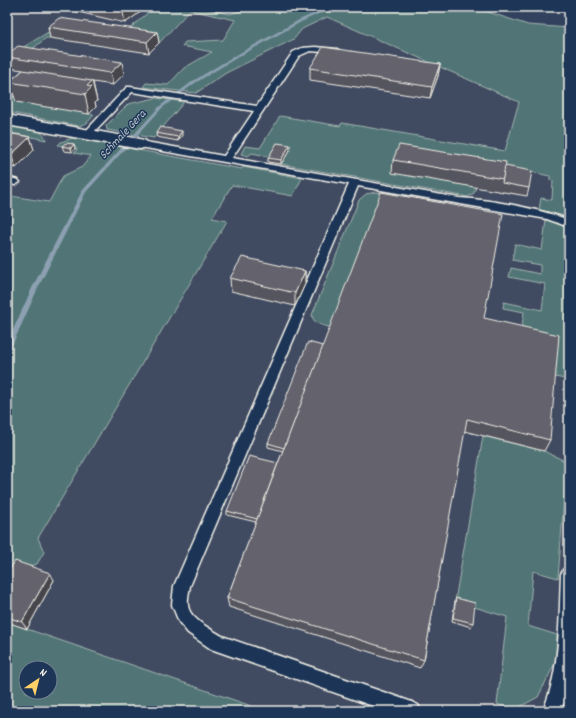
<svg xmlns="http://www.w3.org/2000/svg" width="576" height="718" font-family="Dekko,sans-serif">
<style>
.built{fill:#414c62}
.green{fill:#517576;stroke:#a2b3af;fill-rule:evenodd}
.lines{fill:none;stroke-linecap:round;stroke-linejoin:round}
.stream{fill:#8ca0b1;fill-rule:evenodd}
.service-casing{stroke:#f4f1e8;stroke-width:3}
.minor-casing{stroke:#f4f1e8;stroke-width:3}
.service{fill:#1d3557;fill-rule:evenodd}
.minor{fill:#1d3557;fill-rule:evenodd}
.wall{fill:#55545e;stroke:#f4f1e8}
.shaded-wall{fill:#45454c;stroke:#f4f1e8}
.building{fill:#63626d;stroke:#f4f1e8}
.labels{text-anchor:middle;stroke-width:3;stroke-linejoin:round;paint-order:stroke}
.far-water-label{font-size:12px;font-style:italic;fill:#b7c2c8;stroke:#1d3557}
</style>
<rect width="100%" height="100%" fill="#32425e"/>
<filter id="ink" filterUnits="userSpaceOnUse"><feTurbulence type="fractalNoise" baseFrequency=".025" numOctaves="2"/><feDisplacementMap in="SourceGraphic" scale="8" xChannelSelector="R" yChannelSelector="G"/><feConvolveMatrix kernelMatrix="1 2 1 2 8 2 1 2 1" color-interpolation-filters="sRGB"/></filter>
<g filter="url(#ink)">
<g class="built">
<path d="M7,7h147l-30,27 -64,-9 -53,32z"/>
<path d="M190,10l45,10 -12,20 -38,2 27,9 -28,17 -16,17 -22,-2 -2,4 52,6 30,-20 68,-34 8,-10 25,-12 193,85 -15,50 45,24 19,8v527h-303l-239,-82 -20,-39 219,-369 -14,-3 30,-49 -106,-20 10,-12 -39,-7 -1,-4 -19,-3 7,-8 -87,-14v-33h2l37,-30 16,-9 96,14z"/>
<path d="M39,131l33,7 -11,4 17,7 -4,4 18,3 -10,11 -19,9 -14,26 -38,-6 -4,5v-69l39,8z"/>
</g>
<g class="green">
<path d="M154,7h43l33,7 24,-7h219l55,18 41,3v189l-30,-7 2,-12 11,2 1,-19 -3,-1v-4l-49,-10 -25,21 -2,6 -6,4 -187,-33 -10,-7 -19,-4 -4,3 -7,-2 4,-8 15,2 20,-32 60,10 2,-3 163,28 14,-49 -192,-85 -25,12 -8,10 -68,34 -30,20 -53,-6 3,-4 22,2 16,-17 28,-16 -30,-6 3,-4 38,-2 12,-20 -45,-10 -31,33 -97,-14 -12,9h-4l-37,30h-2v-11l53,-32 64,9z"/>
<path d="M14,95l75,19 5,1 -7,8 -8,3 -72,-14v-11z"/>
<path d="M156,98l28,4 -30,36 -47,-8 -1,-4 22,-22z"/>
<path d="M7,125c12,2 36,1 39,15l-39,-8z"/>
<path d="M72,138l170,31 1,-2 59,11 -9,18 -61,-11 -20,33 15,3 -189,317 6,14 -7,12 -16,5 -14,21v-389l4,-5 38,6 14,-26 19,-9 9,-11 -17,-3 3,-4 -19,-4 3,-3z"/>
<path d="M376,192l73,13 -115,123c-9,-2 -21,-3 -22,-13l47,-115 7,-6z"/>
<path d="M546,220l12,3 11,7v150l-18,-4 -31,-36 4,-28 -21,-4 1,-6 38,8 3,-26 -36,-7 2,-9 29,6v-9l-28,-5 3,-16 27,6z"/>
<path d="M483,436l61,15 23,11 -9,116 -25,-7 -5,55 29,9 -2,28 -17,34 -24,13 -17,-6 10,-87 -52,-16z"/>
<path d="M7,622l20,7 239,82h-259zM26,668h24v24h-24z"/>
</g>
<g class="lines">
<path class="stream" d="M328,7h5l-32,15 -68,38 -38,23 -33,25 -76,84 -48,96 -28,62 -3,2v-9l25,-55 50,-97 78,-85 33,-25 38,-23 68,-38z"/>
<g class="service-casing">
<g id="service">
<path d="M315,47l22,2 4,2 -4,2 -27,-2 -11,5 -67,102 227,40c33,2 79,10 110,22v7l-22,-8 -189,-33 -168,400c-1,6 -3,13 -2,19 1,14 23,24 34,31l190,66 6,3 3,6h-34l-176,-62 -23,-16 -9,-11 -7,-17 2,-19 175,-402 -209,-37 -4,-3 4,-3 84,15 30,-45 -122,-19 -42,44 -3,1 -4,-3 44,-47h3l127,19 36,-54 9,-4z"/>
<path d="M7,177l11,3 2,2 -5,3 -8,-2z"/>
<path d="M569,567v121l-8,23h-18c18,-43 16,-91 18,-137l3,-5z"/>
</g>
</g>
<g class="minor-casing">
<path id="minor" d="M7,115l133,24 6,2 2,3 -2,3 -6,2 -133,-24z"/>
</g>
<use href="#service" class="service"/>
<use href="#minor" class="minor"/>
</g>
<g class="wall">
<path d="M61,7h85v1l-21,15 -64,-15z"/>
<path d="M48,27l109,5 2,11 -10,10 -99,-15z"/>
<path d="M7,55l117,19 -11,11 -20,-3 4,19 -2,1 1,5 -7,7 -73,-12 -2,-6 -6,5h-1v-21h4l12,-10 -14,-2 -2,-5z"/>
<path d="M440,64l-2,12 -8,22 -120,-18v-12z"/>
<path d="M7,133l23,4 4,13 -18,18 -9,-2z"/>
<path d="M156,133l26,2 -4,6 -21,-4z"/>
<path d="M74,144l1,5 -3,3 -8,-1 -2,-5z"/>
<path d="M290,150l-9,14 -13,-2v-4z"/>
<path d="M393,160l112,6 24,22 -2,8 -135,-23z"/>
<path d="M305,271v13l-10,22 -64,-15 -1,-13z"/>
<path d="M484,318l66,122 -6,11 -80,-20 -40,229 -4,8 -191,-61 -2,-9 29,-76 -29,-7v-4l51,-48 5,-12 -15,-4v-4l55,-97z"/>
<path d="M7,574l47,6 -27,49 -20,-7z"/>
<path d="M456,598l17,25 -2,4 -19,-6 3,-20z"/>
</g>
<g class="shaded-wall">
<path d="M130,7h16v1l-21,15 -2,-11z"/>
<path d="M157,32l2,11 -10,10 -2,-11z"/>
<path d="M122,62l2,12 -11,11 -3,-12z"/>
<path d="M440,64l-2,12 -8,22 2,-11z"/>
<path d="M92,81l5,20 -2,1 1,5 -7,7 -4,-20 2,-8z"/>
<path d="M11,87l3,9 -6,5 -1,-3v-7z"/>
<path d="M182,131v4l-4,6v-4z"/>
<path d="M30,137l4,13 -18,18 -5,-13z"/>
<path d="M74,144l1,5 -3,3 -1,-4z"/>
<path d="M290,145v5l-9,14v-4z"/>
<path d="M305,271v13l-10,22v-13z"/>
<path d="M50,573l4,7 -27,49 -5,-7z"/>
</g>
<g class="building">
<path d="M102,7h28l-7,5z"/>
<path d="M59,18l98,14 -10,10 -99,-15z"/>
<path d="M18,46l104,16 -12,11 -103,-16v-2z"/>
<path d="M323,47l117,17 -8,23 -122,-19z"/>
<path d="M23,70l69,11 -5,5 5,1 -7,7 -76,-12z"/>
<path d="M7,80h4l-2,2 2,5 -4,4z"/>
<path d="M160,127l22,4 -4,6 -22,-4z"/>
<path d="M7,133l23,4 -19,18 -4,-1z"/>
<path d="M66,143l8,1 -3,4 -9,-2z"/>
<path d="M277,143l13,2 -9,15 -13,-2z"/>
<path d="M399,145l107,17 -3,17 -110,-19z"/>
<path d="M505,166l27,5 -3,17 -27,-5z"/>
<path d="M381,192l122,22 -19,104 75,17 -9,105 -83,-21 -43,241 -197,-62z"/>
<path d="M242,257l63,14 -10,22 -65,-15z"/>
<path d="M308,342l15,4 -39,102 -16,-5z"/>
<path d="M249,456l29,7 -21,56 -30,-8z"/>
<path d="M15,561l35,12 -28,49 -15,-5v-43z"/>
<path d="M456,598l19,5 -2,20 -20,-5z"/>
</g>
</g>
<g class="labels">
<g class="far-water-label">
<text transform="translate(122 134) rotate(-47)" y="4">Schmale Gera</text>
</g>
</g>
<rect width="576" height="718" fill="none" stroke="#1d3557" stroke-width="24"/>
<rect x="12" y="12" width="552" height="694" fill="none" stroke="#f4f1e8" stroke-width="1.5" filter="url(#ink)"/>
<g transform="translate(38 680) rotate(35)"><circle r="19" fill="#1d3557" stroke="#738091"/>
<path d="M0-3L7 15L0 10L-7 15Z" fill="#ffd166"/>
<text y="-6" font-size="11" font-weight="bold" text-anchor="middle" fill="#f4f1e8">N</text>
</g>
</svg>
